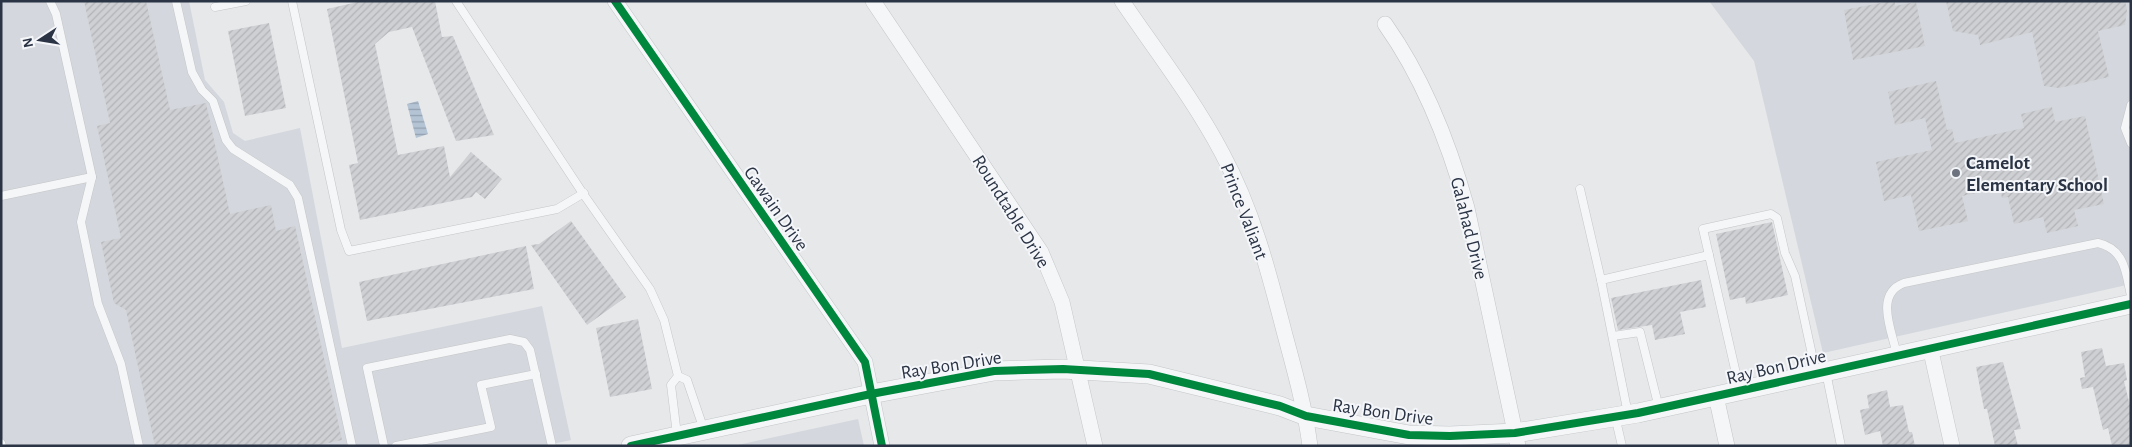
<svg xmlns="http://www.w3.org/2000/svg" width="2132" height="447" font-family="'Alegreya Sans',sans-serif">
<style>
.built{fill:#d4d7dd}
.water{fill:url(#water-rules)}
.building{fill:url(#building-hatch)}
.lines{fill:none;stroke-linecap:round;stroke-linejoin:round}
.service-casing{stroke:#c4c6c8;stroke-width:9}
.minor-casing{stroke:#c4c6c8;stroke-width:16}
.tertiary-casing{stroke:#c4c6c8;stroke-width:20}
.service{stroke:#f5f6f7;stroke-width:8}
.minor{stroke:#f5f6f7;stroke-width:15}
.tertiary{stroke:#f5f6f7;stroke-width:19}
.cycleway-casing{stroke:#f4f6f9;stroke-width:11}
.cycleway{stroke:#00873e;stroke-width:8}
.poi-dot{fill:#6c737f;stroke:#f4f6f9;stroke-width:2}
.labels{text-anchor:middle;stroke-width:4;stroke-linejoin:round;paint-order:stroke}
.poi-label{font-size:19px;font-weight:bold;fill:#2b3445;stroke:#f4f6f9;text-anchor:start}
.street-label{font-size:19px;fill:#2b3445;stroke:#f4f6f9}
</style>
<defs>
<pattern id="water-rules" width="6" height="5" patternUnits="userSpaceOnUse" patternTransform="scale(1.25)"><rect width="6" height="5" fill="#b4c4d5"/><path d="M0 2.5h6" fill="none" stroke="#93a0af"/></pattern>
<pattern id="building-hatch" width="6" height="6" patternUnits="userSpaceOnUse" patternTransform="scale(1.25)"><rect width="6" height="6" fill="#ced0d3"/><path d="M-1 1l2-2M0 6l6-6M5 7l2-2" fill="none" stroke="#b1b3b6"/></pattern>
</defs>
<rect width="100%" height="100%" fill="#e6e8ea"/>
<g class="built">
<path d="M1,1h188l16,79 19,22 9,31 12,8 55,-13 42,220 200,-42 29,134 -28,6h-542z"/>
<path d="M1709,1h422v283l-308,69 -69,-292z"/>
<path d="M858,419l6,27h-131z"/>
</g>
<path class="water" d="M418,101l10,33 -12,4 -9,-34z"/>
<g class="building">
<path d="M84,1h62l24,109 36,-7 24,111 41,-9 5,26 19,-5 47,214 -27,6h-160l-29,-136 -12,-7 -13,-61 20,-4 -24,-112 13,-3z"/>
<path d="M362,1h73l7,36 11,-1 41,99 -38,6 -44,-114 -23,5 -14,12 23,111 46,-9 6,31 21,-25 31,27 -17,20 -9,-7 -4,5 -112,23 -11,-55 9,-2 -31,-154z"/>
<path d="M1891,1h4v5l21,-4 9,44 -72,14 -9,-50z"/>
<path d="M1946,1h179l2,9 -2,15 -27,6 11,46 -50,11 -15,-2 -12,-54 -52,13 -2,-10 -25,-4z"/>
<path d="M269,23l17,85 -41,8 -17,-85z"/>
<path d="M1936,81l11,49 5,-1 3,14 69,-15 -3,-14 31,-7 3,15 30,-6 19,88 -30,6 4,16 -31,7 -4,-16 -29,7 -6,-27 -6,1 -2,-10 -38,8 6,25 -49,10 -8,-36 -27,6 -8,-39 56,-12 -7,-32 -30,7 -7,-33z"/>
<path d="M571,221l55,76 -39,28 -56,-80 8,-1z"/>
<path d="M1772,222l16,73 -42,9 -1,-7 -15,3 -14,-66z"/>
<path d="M526,246l8,43 -167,32 -8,-39z"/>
<path d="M1701,280l5,27 -26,5 5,22 -30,6 -3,-15 -34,5 -7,-32z"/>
<path d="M638,319l14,70 -42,8 -14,-69z"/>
<path d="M2102,348l4,18 18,-3 3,17 -3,1 7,29v36h-19l-4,-18 -5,2 -10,-43 -11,2 -2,-11 5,-1 -4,-25z"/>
<path d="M2003,362l18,67 -7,1 4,16h-23l-8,-37h-3l-8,-42z"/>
<path d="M1887,390l3,17 13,-2 6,27h3l3,14h-32l-3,-15 -15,4 -5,-25 9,-2 -2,-13z"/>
</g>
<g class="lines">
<g class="service-casing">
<g id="service">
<path d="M50,1l6,13 36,163 -11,45 17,82 23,60 18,82"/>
<path d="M176,1l16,71 10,18 11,11 13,39 7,9 57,36 8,13 54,248"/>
<path d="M292,1l49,229 8,21 208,-42 27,-16"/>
<path d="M456,1l128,194 66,94 14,31 14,56 -7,9 6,50"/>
<path d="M215,7l31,-6"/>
<path d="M2131,105l-6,23 6,15"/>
<path d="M1580,189l21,91 27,134"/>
<path d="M1,196l91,-19"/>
<path d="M1601,280l108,-25"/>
<path d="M1613,336l27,-4 19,76"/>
<path d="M1897,355c-5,-24 -23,-61 7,-72l194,-40c27,6 28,30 33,53"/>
<path d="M1826,372l15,74"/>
<path d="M678,376l9,4 17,50"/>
<path d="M1740,391l-37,-162 68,-15 6,4 8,35 10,23 21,97"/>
<path d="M1615,416l7,30"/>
<path d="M1,443l1,3"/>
<path d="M384,446l-17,-78 143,-29 14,3 6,8 22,96"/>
<path d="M396,446l95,-19 -10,-42 55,-11"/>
</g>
</g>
<g class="minor-casing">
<g id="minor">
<path d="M615,1l250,361 17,84"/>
<path d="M873,1l168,251 21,50 33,144"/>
<path d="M1122,1c34,50 72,99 100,152 31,57 47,120 63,182 10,37 20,73 25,111"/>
<path d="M1385,24c39,55 64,119 82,184l51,238"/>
<path d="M1930,347l22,99"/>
<path d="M1716,396l11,50"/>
</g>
</g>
<g class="tertiary-casing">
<path id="tertiary" d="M631,446l240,-52 123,-23 69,-2 86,5 131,32 26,10 103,19 41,1 65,-3 123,-20 78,-17 415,-92"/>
</g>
<use href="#service" class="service"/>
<use href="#minor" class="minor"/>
<use href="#tertiary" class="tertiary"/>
<g class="cycleway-casing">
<g id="cycleway">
<path d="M615,1l250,361 17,84"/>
<path d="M631,446l240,-52 123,-23 69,-2 86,5 131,32 26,10 103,19 41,1 65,-3 123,-20 78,-17 415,-92"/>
</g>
</g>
<use href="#cycleway" class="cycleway"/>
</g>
<circle class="poi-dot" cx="1956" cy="173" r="5"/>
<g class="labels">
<g class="poi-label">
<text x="1966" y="169">Camelot<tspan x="1966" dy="22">Elementary School</tspan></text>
</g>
<g class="street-label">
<text transform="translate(777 208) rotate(55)" y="7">Gawain Drive</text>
<text transform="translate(1012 211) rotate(58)" y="7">Roundtable Drive</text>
<text transform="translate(1245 211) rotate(69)" y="7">Prince Valiant</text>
<text transform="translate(1470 228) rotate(76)" y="7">Galahad Drive</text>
<text transform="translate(951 364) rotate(-9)" y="7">Ray Bon Drive</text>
<text transform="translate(1776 366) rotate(-13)" y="7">Ray Bon Drive</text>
<text transform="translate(1383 411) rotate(8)" y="7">Ray Bon Drive</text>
</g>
</g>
<rect width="2132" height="447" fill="none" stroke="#2b3445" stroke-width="5"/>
<g transform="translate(40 40) rotate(258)" stroke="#f4f6f9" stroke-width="4" paint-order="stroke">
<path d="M0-4L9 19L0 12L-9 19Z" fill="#2b3445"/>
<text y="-8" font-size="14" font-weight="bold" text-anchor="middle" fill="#2b3445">N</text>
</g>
</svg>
